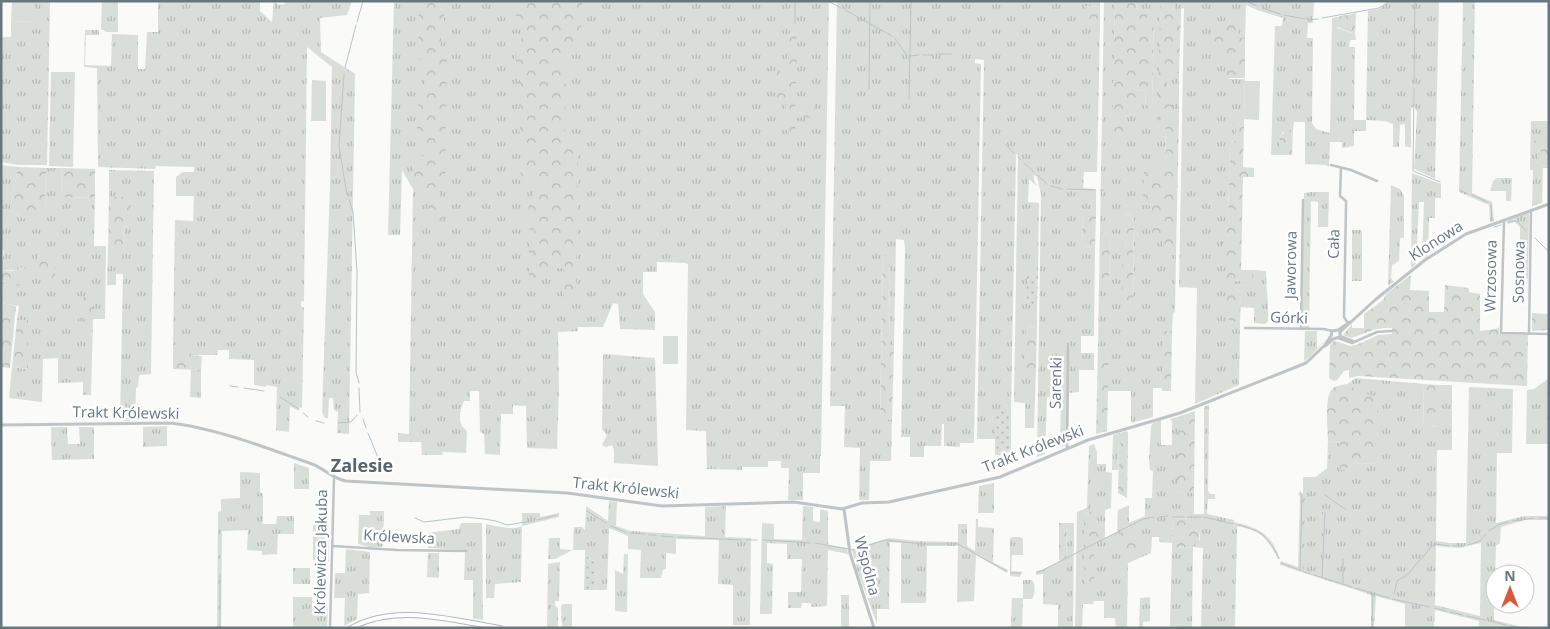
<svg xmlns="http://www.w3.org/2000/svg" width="1550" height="629" font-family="'Open Sans',sans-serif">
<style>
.grass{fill:url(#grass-tufts);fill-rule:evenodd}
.forest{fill:url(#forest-crowns)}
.garden{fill:url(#garden-dots)}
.pitch{fill:#daded8}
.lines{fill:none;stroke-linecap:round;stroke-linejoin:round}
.stream{stroke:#b9c4c8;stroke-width:1}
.secondary-casing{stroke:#b2b8bc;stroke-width:6}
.minor{stroke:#bfc4c7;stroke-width:2.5}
.tertiary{stroke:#bfc4c7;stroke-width:3}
.secondary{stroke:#fff;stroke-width:4}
.labels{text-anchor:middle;stroke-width:5;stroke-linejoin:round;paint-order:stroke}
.street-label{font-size:15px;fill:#677780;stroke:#fff}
.quarter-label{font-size:18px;font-weight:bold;fill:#59646c;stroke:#fff}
</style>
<defs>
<pattern id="grass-tufts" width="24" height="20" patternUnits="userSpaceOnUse" patternTransform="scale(1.25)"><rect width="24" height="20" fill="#daded8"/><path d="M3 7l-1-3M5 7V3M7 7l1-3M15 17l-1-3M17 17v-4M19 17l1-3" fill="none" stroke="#b5b9b4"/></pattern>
<pattern id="forest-crowns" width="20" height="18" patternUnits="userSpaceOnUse" patternTransform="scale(1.25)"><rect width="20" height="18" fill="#daded8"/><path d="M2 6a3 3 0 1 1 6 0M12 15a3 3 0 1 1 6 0" fill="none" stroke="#b5b9b4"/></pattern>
<pattern id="garden-dots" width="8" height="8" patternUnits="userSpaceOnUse" patternTransform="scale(1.25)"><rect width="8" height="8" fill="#daded8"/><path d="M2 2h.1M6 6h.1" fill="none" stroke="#b5b9b4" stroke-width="1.8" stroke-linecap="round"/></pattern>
</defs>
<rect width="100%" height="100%" fill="#fafaf8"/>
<g class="grass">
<path d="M35,1h15l-3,164h-29l-17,-3v-125h10v-15l24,-1z"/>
<path d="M102,1h16v31h-12l-5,-3z"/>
<path d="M158,1h102v10l12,11 2,-21 5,4 6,-1v-3h67l-5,14 -27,3 1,34 34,22 -6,360 -12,-1 1,-21 -4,-2 -1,-12h-4l-1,20h-3l-3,-6 8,-226 2,-119 -25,-20 -3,254 -3,1v4l3,2 -2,100 -3,-1v4l-9,-5 -1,26 -13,-2 1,-43 -11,-2v2l-12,-2v-25l-25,-1v-9h-11l-1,5h-26v-10h-18l2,-125 18,1 1,-25h-18v-19l7,-5h11v-5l-38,-1 -1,3 -57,-2 -1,-99 -13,-1 1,-37h14v5h-13l-1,30 26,1 1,-32 26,1v34h7l2,-37h11z"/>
<path d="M394,1h435l-8,455h-1v17h-17v27h-15l1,-32h-8v-7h-13v6h-26v3l-35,-1 -1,-38 -20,-1 2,-166 -3,-1 -28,-1v10h-14v22l12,18v18l-35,-1 -2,-25 -5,-1 -10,24h-25v4l-20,1 1,57 -2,60 -30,-1 -1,-42 -13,-1v9h-12l-1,41 -15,-1 -1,-20 -4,-2 -1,-41h-9v10h-6c-5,12 -7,22 3,30l-1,22 -23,-1 -1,3h-20l-1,-13h-23v-9l11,1 4,-245 -11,-19 -2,65h-12z"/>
<path d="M837,1h263v6l-14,-1v19l14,1 -3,146h-13l-1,16 13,1v23h-13l-1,34 13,1 -1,89h-13v17h13v17h-15v22l-10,1 -1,52 -8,2 1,-49 -14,-1 -2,57 -8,3 4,-263 -4,-17 -3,-2v4l3,7 -8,-7 -1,23 11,1 -1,72h-10l-1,30h10v22l-10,-1 -1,43h10l-2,59h-9v-25l-11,-1 4,-247 -2,-1 -5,255h-16v30h-18l7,-379 -9,-1v4l6,1 -7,379h-14v4l-16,-1v-22h-2l-1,22h-17v11h-14v-20h-9l4,-189 -1,-8 -8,-1 -2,106h-5l1,-90h-7l-3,165h12l-1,41h-21l-1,39h-10l1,-52 -16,-1 1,-41h-15z"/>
<path d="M1104,1h11l-2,139h12v-24l11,-3 1,-22 8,-2 1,21h6l2,-89 -7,-1 -11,-11 1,-8h177l-1,22h-5l-1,15h6l-1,85 4,6 14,4 2,-115 5,-1v11l18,6 1,6h-6l-1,7h6l-1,73h12l2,-109 11,-2 11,-8h49l-4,178 -21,-10 3,-57 -3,-6 -3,3v39l-6,-2v-22l-5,1 -1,22h-6v-23l-8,-3 -19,-1v11h-12v15l-12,2v-6h-12l-1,25 -3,-2 -21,-1v-42h-11l-1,8 -10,2 -3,5v18h-9l4,-129h7l1,-8 -26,-8 -11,-5 -1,33h-7l-23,11h11l3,30h16l-1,43 -7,2 -1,17 -6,1 -2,84 -6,8v26l5,1v56l3,5 10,1 -1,62 -44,19 2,-116 -18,-1 5,-279 -3,1v7h-6l-17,112h8l-1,38 -15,39 14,31v18l12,1 -1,57 -2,1 -1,18h-10v57h-9v29l-22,6v-32h-24l2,-43h-11l1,-64 10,2 1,-51 -10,-4zM1123,214l11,1 -1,85z"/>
<path d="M1463,1h12l-3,192 20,9 2,19 -4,1 -1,-17 -30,-13z"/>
<path d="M51,72h24l-2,95 -24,-1z"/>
<path d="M1167,72l12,1v47h-7v-20h-5z"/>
<path d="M1531,121h18v14l-4,-1 -7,16 3,2 -4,10 4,4 8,-1v3h-6l-1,35 -10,3 1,-36h-3z"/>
<path d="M1,165l17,2 -8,43 10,7 14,-6h11l1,-43h16l-1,29 34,1 -1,48h12l-1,73h-12l-2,76h-8v-13l-25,1v-25l-15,1 -1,43 -33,-4 3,-31 15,2 1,-49h-11l2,-14 -18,-3v-22l7,4 13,-7 4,-8h-24l3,-19 -3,-4z"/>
<path d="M109,170l45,1 -3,203 -12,1 -1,12 -2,1 -1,33h-15l3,-147h-7v11h-9l1,-35h15l1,-25h7l-7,-28h-15z"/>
<path d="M1412,173l29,11v14h-6v20h-6l-1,38 -6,4 2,-58h-5l-3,62 -5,4z"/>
<path d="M1496,178h16l-1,23h-5v-10h-16l3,-10z"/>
<path d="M1391,185l9,4 4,7v42h-4l-1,23 -7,4 -1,13 3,4 -6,4z"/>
<path d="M1311,192h18l-1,35h-10v-25l-7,-1 -2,127h-6l-1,-3 2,-132z"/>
<path d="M1529,213l-1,66h-8v-52l-5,-5 -7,2 -1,-3z"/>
<path d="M1352,230h9l1,2v49h-10z"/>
<path d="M1255,270l11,1c0,17 3,33 2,50l-3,3 -11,-1v-15l-14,-1 1,-15 -7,-3v-8l12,-1 9,-5z"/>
<path d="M1305,331h12v17l11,-11 -17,19 -7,5z"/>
<path d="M603,354l52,4 3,108 -44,-3v-13l-2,-5 -6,2 -4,-2 5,-10 -5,-6z"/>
<path d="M191,369l10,1v28l-11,-1z"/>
<path d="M1356,378l68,6 -1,45 15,-4v-40h14v65h-15l-1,91 14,2h16l3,-156 44,2 -1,64h-15l-1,70 28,-7h25v4h-24l-24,7 -1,16 -4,3 -2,74 33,8h-48v-7l-44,-11 -1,18h-29v-24l-29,-8 -2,32h-3v-33l-91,-30 1,-4 22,8v-92h13l11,-9 1,-27 13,2 7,20 28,1 -8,-68 -9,-4 -12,-8zM1481,543l-1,73 -45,-11 1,-59 24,2z"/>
<path d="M1549,378v66h-23l1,-54 7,-1z"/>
<path d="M1209,405l-1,86 2,3h5v5h-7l-1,15 27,6v2c25,6 37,11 46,37h-2c-11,-21 -16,-28 -41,-33l-2,102h-34l2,-80 -10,-1 -1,81h-15v-2h-7l2,-78 21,-1v-2l7,-5 -2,-21 -25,-1 -1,25 -13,-1v-5h-7l-1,16 -23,10 -1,65h-11l-1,-10h-11v-17h-10l-1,3h-10l-1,24h-7l2,-116 10,-4 2,-62 5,-2 3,8v12h9v8l6,1 -1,35 -6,2v28l12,-6 1,-22 11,-5v18l16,-7v-18h7l1,-27 -3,-1 -1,-10 2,-34 2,-3 8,-3v25h11v-24l-2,-2 10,-3 -3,4v70l4,3h13v21h10v-107zM1089,512h6v14l-11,23v-35z"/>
<path d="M167,426v20l-24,1v-20z"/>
<path d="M67,427l1,17h12l-1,-17h15v32l-42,1 -1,-33z"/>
<path d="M1126,431l2,1v11h-9l-1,27h-6l1,-35z"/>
<path d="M294,463l15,5v21h-15z"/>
<path d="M240,472l20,1v20h3v31h13l1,-8h17v18h-16l-1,20 -15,1v-4l-15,-1 1,-20 -26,1 -1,97h-4l1,-116 3,-1v-12l19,-1z"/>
<path d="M994,483v30h-16l1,-27z"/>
<path d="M609,501l8,1 -1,24 15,5 74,5v-29l21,-1 -1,31 26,1 -1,87h-17v-40l-15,-1 1,-44 -43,-1v15l-10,-1v16l-3,1 -2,8h-21l1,-28 -13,-1v-13l-19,-8 -2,62h-11l1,-28 -12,-6v-6h-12l-18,9h-7l1,-21h11v11l13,1 1,-23h8l3,3 1,-24 22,15z"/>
<path d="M803,506l10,1v14l7,1v-13l8,2v34l19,3 1,6 -20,-4 -1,56 -16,1v-4h-9l-1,5h-13v-16h13l1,-33h-15v-15l-20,-1v20l6,1 -1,50h-12l2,-91 12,1v15l28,1z"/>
<path d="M370,511h14l-1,36h-14l-11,-3 1,-29h11z"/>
<path d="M522,513h18v4l19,-4v4l-37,9 -1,56 -26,2 -1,14h-8v-74c12,2 24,7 36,2z"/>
<path d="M976,519h2v8l16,1 -1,34 15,8 -1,3 -31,-18 -2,46 -17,1 1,-56h-31l-1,57h-25v-60l-11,-1 -1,67h-12v15l-22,-60 -3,-15 38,-11 27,3 41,1v-18h9v22l8,5z"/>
<path d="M461,523h21l1,97 -10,-2v-38h-9l1,-27 2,-3 -39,-2 -1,-15 32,-4z"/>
<path d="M1067,523h7l-1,105h-15v-23l-15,-1v-30l-7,1v-4l7,-1 23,-12z"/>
<path d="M313,524h16v37l-16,-1z"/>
<path d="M1012,537h9l2,2v16h-11l-1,16 11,1 -2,5 -10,-1v-37z"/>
<path d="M346,549l24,3 -1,41 -11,1 -1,25 -13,7 1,-28h-11l1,-25h10z"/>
<path d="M428,553h11v25l-12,-1z"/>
<path d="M624,554h4l-1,58 -12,-1v-41l8,4z"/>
<path d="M560,562l-1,39h-4v5l3,2v20h-11l1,-64z"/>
<rect x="293" y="568" width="17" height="16"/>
<path d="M1023,580h9c4,4 3,15 0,19h-9l-1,29h-11l1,-30h11z"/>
<rect x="841" y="595" width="8" height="33"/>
<path d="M293,597h19l1,11 15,-3 -1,23h-34z"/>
<path d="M1150,597v24l-7,1v6h-4l1,-30z"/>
<path d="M563,604h9v24l-10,-1 -1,-21z"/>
</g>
<g class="forest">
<path d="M419,1h20v4l5,7v11l-3,8v15l6,3 -2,136 -6,5v20h7l-1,7 -6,6 -26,-42 1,-20c8,-4 15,-6 15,-16l-5,-4 -7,-1v-21l5,-1v-9l-4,-4v-7l9,-6 -3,-19 3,-10 -1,-4 -8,1z"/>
<path d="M511,1h71l-1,43 -14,15 -4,1v3l3,2 -1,65 3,15 10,1 -2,158h-12v-36h-22l-2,12 -4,8 -7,-2v-43l6,-13h-4l-8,-5 11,-34 8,-12 -7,-6 -15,14 1,-26 5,-5c-16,-15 3,-42 -11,-58l1,-16 4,1v-18l-4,-1v-14l5,-1v-20l-5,-1 1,-12 -6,-1z"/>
<path d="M1115,1h22l-1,8 11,1v10h7l-2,90h-6l-1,-21 -8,2v22l-12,3v24h-13z"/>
<path d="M1160,2l8,1 7,3v10h6l-2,57h-12v27h5v20h7l-3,135h-12v-19l-14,-2v-28l-7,-2 1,-38h21l1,-37 -8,-1z"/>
<path d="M1085,6l15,1v19h-14z"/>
<path d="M1356,13l-1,21 -18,-7v-10z"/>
<path d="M1219,22h20l-1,16h7v40h-20l1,-29h-11v5h-4l1,-31z"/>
<path d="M793,25l4,1 1,8 -4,12 3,5 -2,61 12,1 1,-3 -5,-4 2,-3h10v18l-7,-4 -12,1 -2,3c3,7 2,16 -4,21l-2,-3 1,-7 -6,-4 1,-6 2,-2v-21l-10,-1 -1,-7 6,-7c-5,-7 -6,-13 -2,-21h1v13l5,4 4,-5v-21l2,-5 -2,-11 1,-9z"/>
<path d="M1244,122l-1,45 11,1v9h-11l-2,93h14c0,12 -12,10 -21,11v8l7,3 -1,31 -10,-1 -3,-5v-56h-5v-27l6,-8 2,-84 6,-1 1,-17z"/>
<path d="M1286,130h7l-1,25h-12v-18z"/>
<path d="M1545,134l4,1v30l-8,1 -4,-4 4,-10 -8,-6 1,-5z"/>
<path d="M18,167l28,1 -1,43h-11l-7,7 -4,1 -13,-9z"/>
<path d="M62,168l33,1v29l-34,-1z"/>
<path d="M124,188h7v37h-7l-1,25h-15l1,-53h15z"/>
<path d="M1083,211l13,1 -1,35 -13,-1z"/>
<path d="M1123,214l11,1 -1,85h-11z"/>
<path d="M1100,231l10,4 -1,52 -10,-3z"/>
<path d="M38,250h7l2,3 2,8 6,1v19h-11v-4h-6z"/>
<path d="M883,255h7l-1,90h5l-2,75h-12z"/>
<path d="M21,267l4,1 -1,10h-3l-2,8 -11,-1 -7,-4v-11l12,1z"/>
<path d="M1411,275l-1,15 19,1v21h15l1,-27 24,3v4l11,2v37l16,-2 3,-2v7l29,1 -1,51 -169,-10 -9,2v-8l-5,1 -7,9 -4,1 -4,-3 1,-33 4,-4 5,1 11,4 6,-1 22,-10 14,-1v-6c-19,-1 -24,5 -41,10l-8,-3 9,-11v4h12v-14l19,-14 4,-7z"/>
<path d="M93,295v24h-18v-14l10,-9z"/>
<path d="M1,303l15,3 -6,62 -9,-1z"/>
<path d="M1532,313l17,1 -1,16 -16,1z"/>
<path d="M17,320h11v49l-16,-2z"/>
<path d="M1026,326l11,1 -1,42h-11z"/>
<path d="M1162,331h10l-1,60h-9z"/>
<path d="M173,345h18v10l11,1 -1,14 -28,-1z"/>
<path d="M1098,348h11l-2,83 -11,3z"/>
<path d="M1347,384c11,6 18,11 31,13l-2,67 -28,-1 -1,7h-7l1,-27 -13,-2c0,-13 -4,-43 4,-52 4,-4 10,-4 15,-5z"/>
<path d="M1424,384l14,1v40l-5,1 -4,3h-6z"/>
<path d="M1195,411l-1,82h-13l-4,-3v-70l3,-4z"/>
<path d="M1119,443h9l-1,55 -9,-5z"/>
<path d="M1300,492l5,3 -1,74 -6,-1 2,-71 -2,-3z"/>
<path d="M1089,512h6v14h7v14l-18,9v-35z"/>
<path d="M1322,512h4l-1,64 -5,-2z"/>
<path d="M1173,518l26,1v24l-6,2v2l-21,1z"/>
<path d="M1059,523h8l-1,35 -7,3z"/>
<path d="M1138,523v30l-12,6 -2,-6 -7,-4v-7l-6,1v-5z"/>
<path d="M1094,546v50h-8c0,-16 -3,-28 -2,-44z"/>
</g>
<g class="garden">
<path d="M1027,275h11l-1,30h-10z"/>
<path d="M995,409h16v47l-16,-1z"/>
<path d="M585,556l12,6 -1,28h-12z"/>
</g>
<g class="pitch">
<path d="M12,1h23v20l-24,1z"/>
<path d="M312,80l14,1v40h-15z"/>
<path d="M1245,81h15l-1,39 -15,-1z"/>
<rect x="663" y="336" width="15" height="28"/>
</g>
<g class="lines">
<g class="stream">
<path d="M1246,1l11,5"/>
<path d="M830,2l11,6"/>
<path d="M1262,8l18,6"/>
<path d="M845,10l47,26"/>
<path d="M1284,15l21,4"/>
<path d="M1322,18l57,-10 11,-7"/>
<path d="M1309,20l9,-1"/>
<path d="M357,22l6,-21"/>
<path d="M795,23v-22"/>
<path d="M895,39l11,15"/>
<path d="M938,54h14"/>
<path d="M923,55h10"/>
<path d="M911,56l8,-1"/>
<path d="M345,68l11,-43"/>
<path d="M344,74l-5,72 8,49"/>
<path d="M1414,82l1,-81"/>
<path d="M869,89l1,-88"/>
<path d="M1414,89l-1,82 27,11"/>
<path d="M909,99l2,-98"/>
<path d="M1005,144l9,9"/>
<path d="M1018,157l3,3"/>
<path d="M1024,163l10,9"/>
<path d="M1037,175l10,9"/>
<path d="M1051,186l12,3"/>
<path d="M1067,189l28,1"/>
<path d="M1100,190h4"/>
<path d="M1460,190l8,4"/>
<path d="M1472,195l15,7"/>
<path d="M349,199l4,13 4,60 -1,100 3,11"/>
<path d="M1491,205l1,15"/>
<path d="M1508,222l9,-1 9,10"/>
<path d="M1494,227l7,-2"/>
<path d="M1535,238l13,13"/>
<path d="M230,386l8,1"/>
<path d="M244,388l20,3"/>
<path d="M359,388l1,24"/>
<path d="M280,397l19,12"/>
<path d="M303,413l5,4"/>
<path d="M363,419l3,9"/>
<path d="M316,421l8,2"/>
<path d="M338,423l13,-1 6,-7"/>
<path d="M368,433l13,32"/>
<path d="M1300,492l2,3 -2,75"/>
<path d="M1325,495l20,14"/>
<path d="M587,511l19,12"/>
<path d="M1159,517l9,-1"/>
<path d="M1172,517h12"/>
<path d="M1188,517h13"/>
<path d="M1204,517l29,7"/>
<path d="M415,518l9,4 42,-5 18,2 12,2 11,4 25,-4"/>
<path d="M1539,518h10"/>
<path d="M537,520l20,-5"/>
<path d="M1512,521l22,-3"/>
<path d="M1238,525c25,6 29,11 41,33"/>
<path d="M611,526l14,6"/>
<path d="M1489,531l9,-6 10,-3"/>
<path d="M630,533l15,1"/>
<path d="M649,535h7"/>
<path d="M661,536l12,1"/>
<path d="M678,537l64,3"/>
<path d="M746,540h11"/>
<path d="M763,540l47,3"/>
<path d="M815,543l39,7 31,-10 38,4h35l48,27"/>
<path d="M1468,545l12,-4 6,-7"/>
<path d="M1453,546h11"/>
<path d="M1343,559v24"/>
<path d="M1281,563l29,11"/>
<path d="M1011,573h10"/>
<path d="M1037,573l106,-54 11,-2"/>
<path d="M1314,575l38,12"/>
<path d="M1322,577l3,-64"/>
<path d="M1355,588l34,10"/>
<path d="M1394,594l3,-13 11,-7 24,-28 4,-2 13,2"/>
<path d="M1392,599l38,8"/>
<path d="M1434,608l13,3"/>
<path d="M1450,612l13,3"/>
<path d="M1467,616l19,4"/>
<path d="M1490,621l16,4"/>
<path d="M1511,626l8,2"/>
<path d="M220,628v-54"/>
<path d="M1372,628l1,-34"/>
</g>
<g class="secondary-casing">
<path id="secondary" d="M351,628c45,-25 100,-8 149,0"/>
</g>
<g class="minor">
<path d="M1331,165l20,5 26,11"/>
<path d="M1341,168l-1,28 6,5v5l-2,111 4,6"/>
<path d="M1504,221l-3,112 48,1"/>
<path d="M1245,328l79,1 8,2"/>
<path d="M1301,329l2,-129"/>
<path d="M1529,334l2,-124"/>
<path d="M1340,336l13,5"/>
<path d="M1338,338l14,5 25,-11 15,-1"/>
<path d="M1067,448l1,-101"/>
<path d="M333,546l64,4 69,1"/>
<path d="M330,628l4,-150"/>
</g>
<g class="tertiary">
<path d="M1340,332l35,-32 50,-40 41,-26 83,-30"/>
<path d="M1325,346l8,-7 7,-2v-5"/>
<path d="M1,425l170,-2c48,6 95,25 141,41 13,5 21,15 34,17l221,12 95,13 132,-4 48,7 20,-6 27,-1 111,-25 88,-37 92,-27 126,-50 18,-17 7,-10 1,-5 6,-1 12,-8"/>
<path d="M844,509l6,44 24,75"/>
</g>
<use href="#secondary" class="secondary"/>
</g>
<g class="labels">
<g class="street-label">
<text transform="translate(1436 241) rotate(-33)" y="5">Klonowa</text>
<text transform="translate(1334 244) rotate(-88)" y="5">Cała</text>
<text transform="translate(1291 265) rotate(-89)" y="5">Jaworowa</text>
<text transform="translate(1519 272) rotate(-89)" y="5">Sosnowa</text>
<text transform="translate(1491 276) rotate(-89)" y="5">Wrzosowa</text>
<text transform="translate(1289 318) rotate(2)" y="5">Górki</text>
<text transform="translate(1056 383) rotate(-89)" y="5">Sarenki</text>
<text transform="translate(126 413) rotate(1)" y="5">Trakt Królewski</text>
<text transform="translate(1033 449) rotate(-21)" y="5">Trakt Królewski</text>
<text transform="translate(626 488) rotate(6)" y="5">Trakt Królewski</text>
<text transform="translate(399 537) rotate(3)" y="5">Królewska</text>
<text transform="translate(321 552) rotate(-89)" y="5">Królewicza Jakuba</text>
<text transform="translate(867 566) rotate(75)" y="5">Wspólna</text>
</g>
<g class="quarter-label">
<text x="362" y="472">Zalesie</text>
</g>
</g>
<rect width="1550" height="629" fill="none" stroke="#677780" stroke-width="5"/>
<g transform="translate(1510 589)"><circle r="24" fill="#ffffff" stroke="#c2c9cc"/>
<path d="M0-4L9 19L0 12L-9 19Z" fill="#d45a3e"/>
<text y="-8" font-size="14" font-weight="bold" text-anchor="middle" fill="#677780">N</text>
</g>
</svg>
